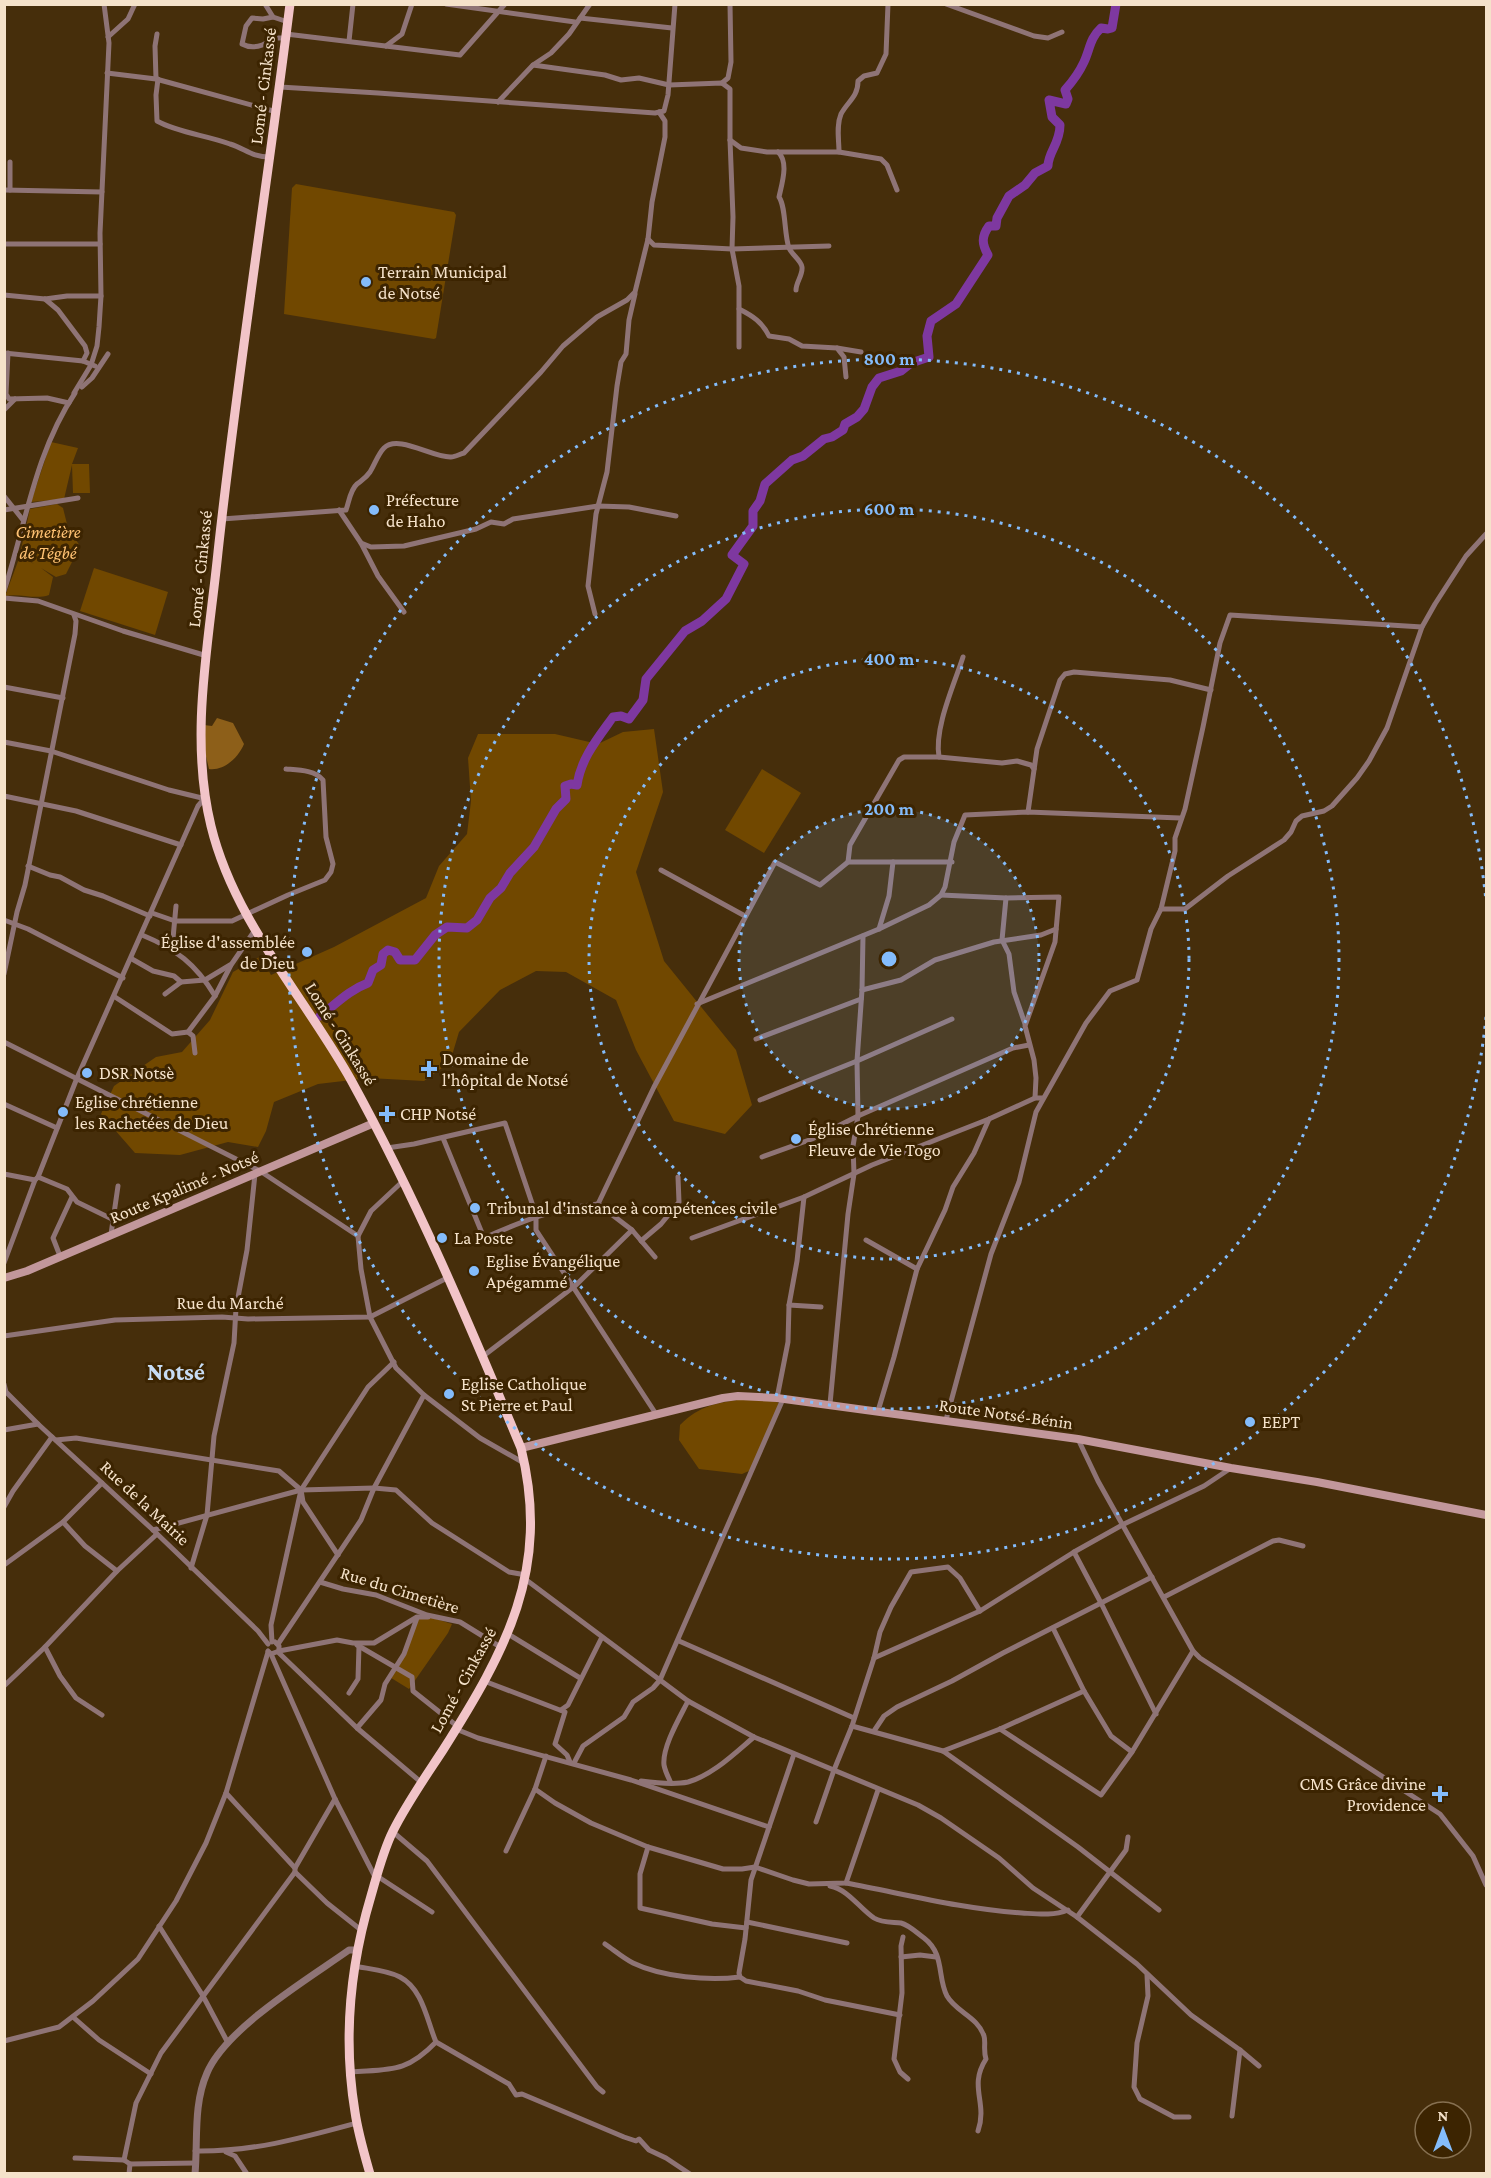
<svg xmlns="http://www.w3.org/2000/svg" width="1491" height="2178" font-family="'Crimson Pro',serif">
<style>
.green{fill:#714800}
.forest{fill:#8d5f19}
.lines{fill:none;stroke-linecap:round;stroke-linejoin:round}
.river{stroke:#7e38a0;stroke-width:9}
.minor{stroke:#8f7476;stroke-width:5}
.tertiary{stroke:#8f7476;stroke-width:7}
.secondary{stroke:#c2979b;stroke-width:8}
.trunk{stroke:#f2c4c8;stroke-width:9}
.ring{fill:none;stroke:#84bcfb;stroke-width:3;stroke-dasharray:3 6}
.poi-dot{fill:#84bcfb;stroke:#3c2401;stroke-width:2}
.labels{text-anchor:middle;stroke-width:6;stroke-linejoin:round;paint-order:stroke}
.street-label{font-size:18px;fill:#f5e2ca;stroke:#3c2401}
.poi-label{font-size:18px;fill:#f5e2ca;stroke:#3c2401;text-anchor:start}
.park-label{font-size:18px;font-style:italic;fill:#ffc273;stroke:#3c2401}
.district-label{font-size:24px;font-weight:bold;fill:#c7dcf4;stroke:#3c2401}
.centre{fill:#84bcfb;stroke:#3c2401;stroke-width:3}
.ring-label{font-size:18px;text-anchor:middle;font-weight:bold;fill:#84bcfb;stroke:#3c2401;stroke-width:6;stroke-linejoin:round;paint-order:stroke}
</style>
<rect width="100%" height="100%" fill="#462e0b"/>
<g class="green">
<path d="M296,184l158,28 2,3 -20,123 -2,1 -150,-25 8,-126z"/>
<path d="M51,442l27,6 -6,16h17l1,29h-17l-1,-28 -8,34 -33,3z"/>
<path d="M57,504l6,4 5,20 12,18 -14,28 -10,3 -15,-9 12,9 -4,18c-14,5 -29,-2 -44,1l15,-40 14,8 -14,-10 10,-45z"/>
<path d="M94,568l74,24 -13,43 -75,-24z"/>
<path d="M654,729l9,63 -27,80 28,89 72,89 16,55 -27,29 -51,-13 -38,-71 -20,-50 -50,-28 -30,-1 -36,19 -41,42 -9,30 -26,19 -55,-3 -51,6 -44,18 -8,29 -8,16 -30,-5 -48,13 -45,-2 -34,-39 13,-28 42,-29 26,-5 28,-32 23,-48 28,-16 10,19 63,-28 92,-49 13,-32 28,-32 4,-33 -3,-43 10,-24h77l43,10 25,-12z"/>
<path d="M762,769l39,24 -37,60 -39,-23z"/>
<path d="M744,1399l27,1 8,3 -28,67 -9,4 -43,-5 -20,-29 1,-15c20,-20 37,-22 64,-26z"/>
<path d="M417,1618h16l19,6 -4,9 -39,56 -21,-13 16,-21z"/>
</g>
<path class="forest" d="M217,718l16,5 11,21c-6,14 -20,27 -35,25l-4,-17 -1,-27 8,1z"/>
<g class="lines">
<path class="river" d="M320,1016c16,-12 29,-26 48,-33l5,-13 8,-5 2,-11 5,-4 7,2 5,8h15l20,-25 12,-8 20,1 10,-8 13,-22 11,-10 9,-15 24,-26 22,-38 10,-10 -1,-13 6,-2 6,1c4,-27 21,-47 36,-68l8,-1 8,3 14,-19 3,-21 39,-48 17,-10 24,-22 18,-35 -12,-9 21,-29v-15l7,-10 5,-17 27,-24 11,-4 21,-17 8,-2 11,-7 2,-6 12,-7 7,-8 8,-22 7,-9 22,-7 10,-8 18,-6 -2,-21 4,-15 25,-17 32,-49c-6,-11 -7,-18 1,-29h7l1,-8 12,-22 16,-11 10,-12 13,-7c0,-14 12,-22 12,-41l-8,-8 -3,-17 17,4 2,-5 -3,-9c8,-9 14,-17 19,-28 6,-13 6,-24 17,-34l7,1 4,-1 4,-24"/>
<g class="minor">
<path d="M265,4l8,13 15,5"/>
<path d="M446,4l129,18"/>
<path d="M946,4l88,32 14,2 14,-6"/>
<path d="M273,17l-10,2 -11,-1 -6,8 -4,18c9,5 24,3 29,-6h15"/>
<path d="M580,18l92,10"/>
<path d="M286,34l174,21 45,-51"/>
<path d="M108,37l20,-18 7,-15"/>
<path d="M349,41l4,-37"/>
<path d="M386,46l16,-12 10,-30"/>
<path d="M533,65l72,10 16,5 18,-2 30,7 53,-2 8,6v51l3,77 -1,32 7,37v23c14,7 23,13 30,27l20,3 13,7 35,2 7,9 2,20"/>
<path d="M107,73l49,6 121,33"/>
<path d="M156,79l-1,-33 2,-12"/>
<path d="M158,79l-2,16 1,26c22,12 49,14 73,23 16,5 21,13 40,13"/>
<path d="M722,83l6,-5 3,-16 -1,-58"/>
<path d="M280,87l98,6 277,20 9,-2 4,-16 7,-91"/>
<path d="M498,102l35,-37 18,-12 18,-19 21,-30"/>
<path d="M730,140l11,8 26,4h72l42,7 6,6 10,25"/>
<path d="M778,152c11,10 4,31 1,45 7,10 5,37 10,51 3,7 12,12 13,19 1,8 -6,15 -6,23"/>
<path d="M839,152c0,-12 -3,-26 2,-38 7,-13 17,-17 17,-33l6,-5 13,-3 9,-19 2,-50"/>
<path d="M4,190l98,2"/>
<path d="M10,190v-28"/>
<path d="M648,239l6,6 78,4 97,-3"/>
<path d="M4,244h96"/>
<path d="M4,295l41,4 22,-3h34"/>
<path d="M45,299l13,11 27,36 2,7 -4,8"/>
<path d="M739,309v38"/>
<path d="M837,348l24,4"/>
<path d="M4,353l79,8 12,5"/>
<path d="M8,353l-2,41 3,5 38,-1 22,5"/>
<path d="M82,387l10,-9 16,-24"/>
<path d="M74,393l17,-28 6,-19 2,-19 2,-31 -1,-63 9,-190 -5,-39"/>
<path d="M4,410l11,-11"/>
<path d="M4,496l19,24"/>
<path d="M4,510l74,-12"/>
<path d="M339,510l22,33 10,4 33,-1 72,-17 15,-7 13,2 9,-5 85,-13 31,1 47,9"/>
<path d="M222,519l124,-9c3,-8 4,-20 11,-26 5,-4 9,-6 13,-12 5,-8 8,-18 14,-24 14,-14 49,10 67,9 4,0 9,-3 13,-4l77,-81 22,-26 34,-29 30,-17 8,-8 13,-53 4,-37 13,-65v-16l-6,-9"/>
<path d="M361,543l17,33 26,36"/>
<path d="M4,591c22,-68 31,-138 71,-198"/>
<path d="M4,598l34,3 85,30 84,25"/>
<path d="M595,614l-7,-28 8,-72 11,-42 10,-86 4,-24 5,-8 3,-34 6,-26"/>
<path d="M4,687l59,11"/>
<path d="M4,742l47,9 118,39 37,9"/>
<path d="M939,757c-5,-29 15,-72 24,-100"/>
<path d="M4,796l72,15 105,34"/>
<path d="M1028,812l9,-63 23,-69 5,-6 9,-2 96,8 41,10"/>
<path d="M848,862l2,-17 49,-85 5,-3h35l63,6 15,-2 14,4 3,4"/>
<path d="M28,866l22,9 10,2 24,13 19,6 47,20"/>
<path d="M661,870l84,46"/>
<path d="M941,895l65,3 53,-1 -4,45 -30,84 9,34 2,18 -1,20"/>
<path d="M1006,898l-4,42 7,14 5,38 11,32"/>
<path d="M1161,909l14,-58v-13l10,-29 18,-82 17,-84 10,-28 192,12"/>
<path d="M152,913l23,8h57l56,-26 37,-15 6,-8 2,-8 -7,-27 -3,-57c-8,-10 -25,-10 -37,-11"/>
<path d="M4,920l24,9 95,49"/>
<path d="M879,929l10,-33 4,-34"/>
<path d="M142,935c34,14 54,29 73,61"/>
<path d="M172,949l4,-43"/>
<path d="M132,959l21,12 21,5 7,6"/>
<path d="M4,974l13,-62 8,-27 50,-251 1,-13 -2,-6"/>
<path d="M862,990l39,-10 34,-20 59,-18 47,-7 15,-6"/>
<path d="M165,994l16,-12 24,-2 25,-15"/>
<path d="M115,997l57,37 16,-2 5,4 2,17"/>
<path d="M697,1004l182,-75 50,-24 12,-10 4,-8 9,-45 11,-27 63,-3 152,6"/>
<path d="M188,1032l27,-36 16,-31 24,-35"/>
<path d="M756,1039l105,-40"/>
<path d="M4,1042l256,129 98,65"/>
<path d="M760,1100l97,-39 95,-42"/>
<path d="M4,1104l53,24"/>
<path d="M443,1138l41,100c41,-18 68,-29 114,-34l34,26 23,27"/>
<path d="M387,1148l27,-4 91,-21 31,92v15l120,184"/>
<path d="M762,1157l50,-18 46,-23 155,-68 16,-3"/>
<path d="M4,1174l31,6"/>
<path d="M38,1177l29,12 10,13 37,18"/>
<path d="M403,1181l-32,30 -13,25 3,33 9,48 26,51 28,27 56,43 44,25"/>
<path d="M598,1204l56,-117 121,-225 45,23 28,-23h104"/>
<path d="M111,1234l7,-48"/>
<path d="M692,1238l112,-41 68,-32 117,-46 46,-21h7"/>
<path d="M866,1240l51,29"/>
<path d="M641,1241l20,-17 18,-22 -1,-25"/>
<path d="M60,1256l-7,-18 19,-41"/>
<path d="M4,1263l31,-83 3,-3 39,-99 121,-272 6,-7"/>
<path d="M789,1305l32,2"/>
<path d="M4,1336l111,-16 107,-3 26,2 122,-2 77,-39"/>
<path d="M482,1357l94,-72 56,-55"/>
<path d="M4,1384l2,8 32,32 115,106 105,101 10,13"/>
<path d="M777,1398l11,-56 1,-37 8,-44 7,-64"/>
<path d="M830,1404l18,-190 6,-40 -1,-28 5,-30 -1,-55 5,-71 1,-54"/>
<path d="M878,1411l16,-54 23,-88 28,-59 8,-23 21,-34 15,-34"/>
<path d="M946,1420l45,-166 28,-72 17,-70 50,-89 24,-32 27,-11 14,-51 10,-20h24l43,-33 56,-36 7,-8 5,-11 6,-5 22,-5 8,-5 25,-28 12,-17 18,-33 35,-101 13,-23 31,-48 20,-22"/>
<path d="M4,1430l34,-6"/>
<path d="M1078,1439l20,42 95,170 7,7 240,156 33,42 13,29"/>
<path d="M56,1440l20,-2 203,33 22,19 2,12 35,53"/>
<path d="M4,1507l9,-16 39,-54"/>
<path d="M63,1522l22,24 32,25"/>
<path d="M153,1530l148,-40 73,-2 22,2 36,33 77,49 17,3"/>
<path d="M1074,1552l27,51 55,111"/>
<path d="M4,1565l59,-43 39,-39"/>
<path d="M191,1568l16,-53 7,-79 20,-93 2,-35 11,-58 8,-76"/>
<path d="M525,1579l163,122 66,36 164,68 23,13 58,40 34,30 44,29 60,47 54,51 49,35 19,16"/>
<path d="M320,1582l23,7 33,6 51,20 33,7 42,26"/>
<path d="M1164,1597l109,-56 6,-1 24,6"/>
<path d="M1053,1628l31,63 27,45 21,16"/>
<path d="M508,1634l72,44"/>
<path d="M679,1641l175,77"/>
<path d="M272,1642l-1,-17 30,-135 67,-103 26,-25"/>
<path d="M278,1644l83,-124 13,-32 50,-93"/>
<path d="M357,1645l55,32 1,14 44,35"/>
<path d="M45,1647l15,29 16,22 26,17"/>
<path d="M268,1651l3,3 64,145 40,78"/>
<path d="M279,1651l58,-11 16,3h21l43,-26h11"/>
<path d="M278,1652l79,76 65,55"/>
<path d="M271,1654l8,-3v-5l-4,-4"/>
<path d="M874,1658l106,-47 94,-59 50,-28 80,-38 27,-18"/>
<path d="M484,1681l81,31 -10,32 12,11 3,7"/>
<path d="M4,1686l41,-39 72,-76 40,-37"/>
<path d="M349,1693l9,-14 1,-33"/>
<path d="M561,1710l7,-5 34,-68"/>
<path d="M852,1726l91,25 135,96 81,63"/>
<path d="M357,1728l24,-28 4,-16 19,-30 13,-36"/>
<path d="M456,1729l22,9 153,42 138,47"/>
<path d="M1000,1729l101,66 31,-43 61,-101"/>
<path d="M874,1731l10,-15 13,-9 55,-26 51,-28 149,-76"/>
<path d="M943,1751l57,-22 84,-38"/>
<path d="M794,1754l-43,126 -6,59 -6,34 1,4 6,4 52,10 27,9 75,15"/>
<path d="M546,1756l-11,33 20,14 36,20 57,24 75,22h19l13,-2 38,13 16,4 37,-1 32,-93"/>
<path d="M574,1763l9,-17 41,-29 9,-15 20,-14 7,-8 123,-281"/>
<path d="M641,1781c15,2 33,4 47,1 25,-7 47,-29 66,-45"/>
<path d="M671,1783c-3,-6 -6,-12 -7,-18 -2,-18 16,-48 24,-64"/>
<path d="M226,1793l69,75v4l32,31 34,27"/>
<path d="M816,1822l18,-52 18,-44 22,-68 6,-26 11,-25 20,-35 37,-5 12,11 20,33"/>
<path d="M393,1832l34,29 170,226 6,5"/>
<path d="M648,1847l-8,27v34l72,16 34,4"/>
<path d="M506,1851l29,-62"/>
<path d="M295,1868l40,-69"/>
<path d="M377,1876l55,36"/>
<path d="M846,1883c59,11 116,26 176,30 16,1 31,3 46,-3"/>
<path d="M830,1886c19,4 29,22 44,32 8,5 18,4 27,5 8,2 16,10 23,15 21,16 13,39 23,58 9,16 31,21 37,40 2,6 -1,14 2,23 -18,28 2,43 -8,72"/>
<path d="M1077,1917l49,-67 2,-13"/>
<path d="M747,1922l100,21"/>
<path d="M159,1926l44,70 25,47"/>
<path d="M903,1937l-2,9 1,47 -8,66 6,13 8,7"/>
<path d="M605,1944c9,6 18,14 28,19 29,14 75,18 107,14"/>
<path d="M901,1957l19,-2 16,2"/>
<path d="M354,1966c15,3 33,4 46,11 23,12 27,44 36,65l73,42 7,11 6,-1 102,43 12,4 3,-2 10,11 17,8 24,16"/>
<path d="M1147,1975l1,21 -11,47 -3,44 6,12 34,18h15"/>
<path d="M73,2017l26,23 52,34"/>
<path d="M4,2041l55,-14 34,-26 45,-42 38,-58 30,-58 20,-50 42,-141"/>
<path d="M351,2072c40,-3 55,1 85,-30"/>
<path d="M1232,2116l8,-66"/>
<path d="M195,2151c57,1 107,-13 162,-28"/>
<path d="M226,2152l9,4 12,18"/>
<path d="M75,2158l49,2 6,4 66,-1"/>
<path d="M124,2160l12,-57 25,-50 134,-181"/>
<path d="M129,2174l1,-10"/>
</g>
<path class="tertiary" d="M195,2174c3,-34 -2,-69 12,-101 19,-45 101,-94 142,-123h7"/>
<g class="secondary">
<path d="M4,1278l23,-7 347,-148"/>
<path d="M521,1448l202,-50 15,-2 39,2 301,41 153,29 86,14 169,33"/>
</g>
<path class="trunk" d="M290,4c-23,183 -52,365 -72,548 -9,90 -29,184 -7,274 23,95 93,170 140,254 65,118 118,243 170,368 30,122 -15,202 -78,302 -17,26 -36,53 -50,81 -10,20 -16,44 -22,65 -21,70 -28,143 -16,216 3,21 9,41 15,62"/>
</g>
<circle cx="889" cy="959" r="150" fill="#84bcfb" fill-opacity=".12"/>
<g class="ring">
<circle cx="889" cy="959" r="150"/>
<circle cx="889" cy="959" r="300"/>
<circle cx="889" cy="959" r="450"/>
<path d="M1486 1017A600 600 0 1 1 1486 901"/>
</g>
<g class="poi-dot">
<circle cx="366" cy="282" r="6"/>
<circle cx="374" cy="510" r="6"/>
<circle cx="307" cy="952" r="6"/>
<path d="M426 1060h6v6h6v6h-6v6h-6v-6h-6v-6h6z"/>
<circle cx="87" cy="1073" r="6"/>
<circle cx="63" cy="1112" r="6"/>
<path d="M384 1105h6v6h6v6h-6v6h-6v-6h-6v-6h6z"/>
<circle cx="796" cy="1139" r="6"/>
<circle cx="475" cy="1208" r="6"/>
<circle cx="442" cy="1238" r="6"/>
<circle cx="474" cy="1271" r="6"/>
<circle cx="449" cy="1394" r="6"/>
<circle cx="1250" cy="1422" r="6"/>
<path d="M1437 1785h6v6h6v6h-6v6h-6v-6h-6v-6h6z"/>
</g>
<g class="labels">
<g class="street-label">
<text transform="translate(263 86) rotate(-83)" y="6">Lomé - Cinkassé</text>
<text transform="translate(200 569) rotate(-84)" y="6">Lomé - Cinkassé</text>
<text transform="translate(341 1034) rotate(58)" y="6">Lomé - Cinkassé</text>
<text transform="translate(184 1187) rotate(-23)" y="6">Route Kpalimé - Notsé</text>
<text x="230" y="1309">Rue du Marché</text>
<text transform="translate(1006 1414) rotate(8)" y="6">Route Notsé-Bénin</text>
<text transform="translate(145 1503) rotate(43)" y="6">Rue de la Mairie</text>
<text transform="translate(400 1590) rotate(17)" y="6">Rue du Cimetière</text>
<text transform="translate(463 1680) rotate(-61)" y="6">Lomé - Cinkassé</text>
</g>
<g class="poi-label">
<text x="378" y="278">Terrain Municipal<tspan x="378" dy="21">de Notsé</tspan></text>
<text x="386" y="506">Préfecture<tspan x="386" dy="21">de Haho</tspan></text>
<text x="295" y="948" text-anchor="end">Église d'assemblée<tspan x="295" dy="21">de Dieu</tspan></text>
<text x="442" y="1065">Domaine de<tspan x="442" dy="21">l'hôpital de Notsé</tspan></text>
<text x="99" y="1079">DSR Notsè</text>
<text x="75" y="1108">Eglise chrétienne<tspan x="75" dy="21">les Rachetées de Dieu</tspan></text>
<text x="400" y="1120">CHP Notsé</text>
<text x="808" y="1135">Église Chrétienne<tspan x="808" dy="21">Fleuve de Vie Togo</tspan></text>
<text x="487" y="1214">Tribunal d'instance à compétences civile</text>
<text x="454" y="1244">La Poste</text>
<text x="486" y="1267">Eglise Évangélique<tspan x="486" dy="21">Apégammé</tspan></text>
<text x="461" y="1390">Eglise Catholique<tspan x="461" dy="21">St Pierre et Paul</tspan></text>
<text x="1262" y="1428">EEPT</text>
<text x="1426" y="1790" text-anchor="end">CMS Grâce divine<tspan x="1426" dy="21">Providence</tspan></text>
</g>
<g class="park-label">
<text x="48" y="538">Cimetière<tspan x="48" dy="21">de Tégbé</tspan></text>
</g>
<g class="district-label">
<text x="176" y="1380">Notsé</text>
</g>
</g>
<circle cx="889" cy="959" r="9" class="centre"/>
<g class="ring-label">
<text x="889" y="365">800 m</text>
<text x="889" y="515">600 m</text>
<text x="889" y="665">400 m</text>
<text x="889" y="815">200 m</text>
</g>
<rect width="1491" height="2178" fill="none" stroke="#f5e2ca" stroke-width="12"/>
<g transform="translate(1443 2130)"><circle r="28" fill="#3c2401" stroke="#867051" stroke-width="1.5"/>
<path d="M0-4.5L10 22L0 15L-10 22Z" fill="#84bcfb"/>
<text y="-9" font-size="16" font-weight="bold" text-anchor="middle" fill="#f5e2ca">N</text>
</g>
</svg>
